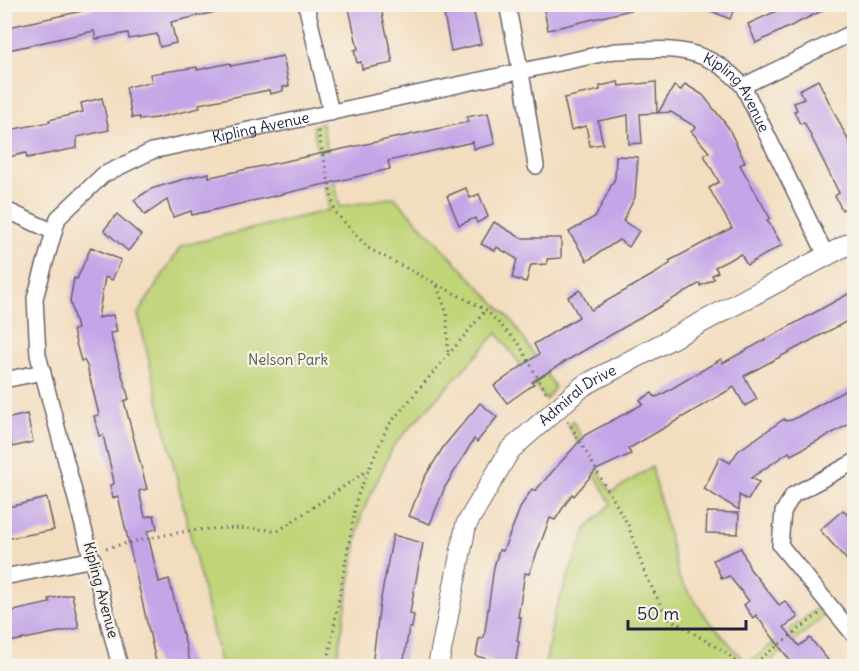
<svg xmlns="http://www.w3.org/2000/svg" width="859" height="671" font-family="Delius,sans-serif">
<style>
.green{fill:#c0d478;stroke:#717b5a;stroke-width:1.5}
.building{fill:#c3a5e8}
.lines{fill:none;stroke-linecap:round;stroke-linejoin:round}
.minor-casing{stroke:#6b6369;stroke-width:18}
.tertiary-casing{stroke:#6b6369;stroke-width:22}
.path{stroke:#6b6369;stroke-width:3;stroke-dasharray:1.5 4.5;stroke-linecap:butt}
.minor{stroke:#fff;stroke-width:15}
.tertiary{stroke:#fff;stroke-width:20}
.labels{text-anchor:middle;stroke-width:4.5;stroke-linejoin:round;paint-order:stroke}
.street-label{font-size:15px;fill:#22223b;stroke:#f7f3e8}
.park-label{font-size:15px;fill:#51574d;stroke:#f7f3e8}
</style>
<rect width="100%" height="100%" fill="#f7f3e8"/>
<filter id="ink" filterUnits="userSpaceOnUse"><feTurbulence type="fractalNoise" baseFrequency=".0167" numOctaves="2"/><feDisplacementMap in="SourceGraphic" scale="12" xChannelSelector="R" yChannelSelector="G"/><feConvolveMatrix kernelMatrix="1 2 1 2 8 2 1 2 1" color-interpolation-filters="sRGB"/></filter>
<filter id="wash" filterUnits="userSpaceOnUse"><feTurbulence type="fractalNoise" baseFrequency=".008" numOctaves="4" result="noise"/><feDisplacementMap in="SourceGraphic" scale="24" xChannelSelector="R" yChannelSelector="G"/><feGaussianBlur stdDeviation="1.35" result="paint"/><feColorMatrix in="noise" values="0 0 0 0 0 0 0 0 0 0 0 0 0 0 0 0 0 1.4 0 .05"/><feComposite in="paint" operator="in"/></filter>
<g filter="url(#wash)">
<rect width="100%" height="100%" fill="#f3ddbf"/>
<g class="green">
<path d="M322,123l18,84 54,-10 118,124 43,66 -9,13 -49,-67 -103,112 -33,71 -25,150h-115l-83,-352 43,-68 148,-36 -16,-84z"/>
<path d="M573,421l38,72 41,-26 27,111 27,39 41,47 70,-56 7,8 -59,50h-220l9,-52 33,-86 24,-24 -43,-79z"/>
</g>
<g id="blocks">
<g class="building">
<path d="M93,4h131l1,6 -54,12 5,21 -16,4 -3,-13 -28,5 -1,-6 -32,6 -2,-8 -90,20v-23l83,-18 7,-3z"/>
<path d="M348,4h32l13,59 -31,6 -1,-7 -4,1 -3,-13 4,-1z"/>
<path d="M442,4h30l9,40 -30,7z"/>
<path d="M543,4h88v6l-83,20z"/>
<path d="M695,4h41l-6,15z"/>
<path d="M792,4h44l-80,39 -8,-19z"/>
<path d="M283,56l6,30 -6,1v4l-13,3 -1,-4 -70,14 1,4 -44,10 -16,2 -1,-3 -7,1 -6,-31 26,-5 -2,-8 47,-7v3l33,-7 1,3z"/>
<path d="M818,80l37,74v71l-9,-17 -4,2 -7,-14 4,-3 -35,-71 -4,2 -6,-13 3,-1 -3,-7 10,-4 -5,-9z"/>
<path d="M618,82l1,4 37,-4 1,31 -17,1 2,29 -13,1 -1,-29 -30,6 5,23 -13,2 -4,-20 -15,4 -7,-32 36,-8v-4z"/>
<path d="M685,84l18,11 25,32 17,35 -5,3 30,53 -3,2 15,25 -35,20 -6,-11 -26,13 3,5 -6,3 2,4 -13,7 -1,-3 -134,78 -34,21 2,2 -27,19 -13,-17 45,-32 -5,-10 45,-27 -11,-20 12,-7 11,20 65,-37 15,-10 -2,-2 63,-33 -23,-40 10,-6 -15,-27 5,-3 -18,-21 5,-4 -25,-15 -13,1 16,-27 7,4z"/>
<path d="M102,98l7,32 -32,7v11l-50,10 -1,-5 -22,5v-27l46,-9 -1,-2 34,-8 -2,-9z"/>
<path d="M488,113l7,31 -21,5 -1,-7 -85,19 2,8 -198,46 -1,-4 -18,6 -6,-17 -22,15 -11,-15 17,-11 40,-12 18,-4v4l6,-1 208,-44 45,-10 -1,-5z"/>
<path d="M616,156l22,1 -3,40 -12,24 16,10 -10,16 -10,-7 -32,21 -18,-29 27,-16 19,-38z"/>
<path d="M466,188l4,10 9,-4 9,23 -11,6 -2,-5 -16,7 -12,-29z"/>
<path d="M117,214l24,21 -13,16 -24,-21z"/>
<path d="M494,222l27,16h40v20l-14,1v5l-16,1 -5,17 -14,-4 5,-19 -20,-12 -2,4 -14,-7z"/>
<path d="M91,247l30,13 -9,20 -7,-3 -7,41 15,-3 4,17 -7,1 19,66 -5,2 23,88 -8,2 6,26 9,-2 3,14 -10,2 12,51 10,-3 22,87h-34l-39,-170 -5,2 -3,-13 4,-1 -1,-7 -10,-42 -4,1 -5,-20 5,-1 -12,-49 -3,-6 -3,1 -5,-18 -3,-13 4,-1 -7,-28 4,-23 3,1z"/>
<path d="M850,293l5,8v16l-111,59 13,23 -12,7 -11,-19 -106,62 3,5 -35,16 -22,26 -2,-2 -17,26 -5,-2 -21,56 -4,-1 -7,44h3l-4,24 2,1 -4,24h-24l1,-6 -16,-4 3,-17 5,-1 10,-71 5,-17 4,1 18,-45 11,-17 3,2 50,-56 58,-31 -3,-4 12,-7 3,4 6,-2 60,-36 2,4z"/>
<path d="M855,385v36l-64,34 -2,-3 -38,26 8,4 -11,18 -9,-5v15l-35,-21 16,-32 10,6 8,-12 46,-32 1,2 7,-1z"/>
<path d="M480,403l17,14 -20,25 -3,-3 -29,48 -15,37 -21,-8 15,-38 20,-32z"/>
<path d="M27,414l6,28 -21,5 -6,-28z"/>
<path d="M47,498l7,32 -50,9v-31z"/>
<path d="M843,510l12,14v45l-35,-39z"/>
<path d="M707,512l32,1 -1,21 -32,-1z"/>
<path d="M393,535l30,8 -12,64 -1,7 4,1 -2,13h-3l-6,38h-31l8,-63z"/>
<path d="M741,548l9,21 29,36 6,-4 13,16 -14,10 15,19 11,-8 23,28h-39l-38,-51 -3,3 -9,-13 5,-4 -20,-25 -7,3 -9,-19z"/>
<path d="M72,594l7,34 -75,15v-30l46,-10 -1,-4z"/>
</g>
</g>
</g>
<g filter="url(#ink)">
<use href="#blocks" fill-opacity="0" stroke="#6b6369" stroke-width="1.5"/>
<g class="lines">
<g class="minor-casing">
<g id="minor">
<path d="M306,4l25,109"/>
<path d="M507,4l17,85 12,77"/>
<path d="M743,86l111,-54"/>
<path d="M4,209l50,23"/>
<path d="M4,380l39,-8"/>
<path d="M854,462l-61,33 -10,17 -3,33 74,90"/>
<path d="M4,577l89,-18"/>
<path id="s1" d="M120,666l-82,-311 -3,-57 23,-80 45,-43 49,-24 463,-100c52,-2 90,-8 128,35l83,169"/>
</g>
</g>
<g class="tertiary-casing">
<g id="tertiary">
<path id="s2" d="M438,666l28,-141 44,-75 73,-64 271,-145"/>
</g>
</g>
<g class="path">
<path d="M318,131l17,81 33,36 118,62 33,34 27,48"/>
<path d="M437,286l10,28 1,39"/>
<path d="M568,421l60,104 17,49 22,43 61,37 12,12"/>
<path d="M106,548c65,-15 104,-25 172,-17l90,-61"/>
<path d="M327,666l30,-169 30,-70 99,-117"/>
<path d="M751,666l68,-52"/>
</g>
<use href="#minor" class="minor"/>
<use href="#tertiary" class="tertiary"/>
</g>
</g>
<g class="labels">
<g class="street-label">
<text dy="5" stroke="none"><textPath href="#s1" startOffset="1192">Kipling Avenue</textPath></text>
<text dy="5" stroke="none"><textPath href="#s1" startOffset="690">Kipling Avenue</textPath></text>
<text dy="5" stroke="none"><textPath href="#s2" startOffset="318">Admiral Drive</textPath></text>
<text transform="translate(101 590) rotate(75)" y="5">Kipling Avenue</text>
</g>
<g class="park-label">
<text x="288" y="365">Nelson Park</text>
</g>
</g>
<rect width="859" height="671" fill="none" stroke="#f7f3e8" stroke-width="24"/>
<path d="M628 620v9h118v-9" fill="none" stroke="#22223b" stroke-width="3"/>
<text x="637" y="620" font-size="18" fill="#22223b" stroke="#f7f3e8" stroke-width="4.5" paint-order="stroke">50 m</text>
</svg>
